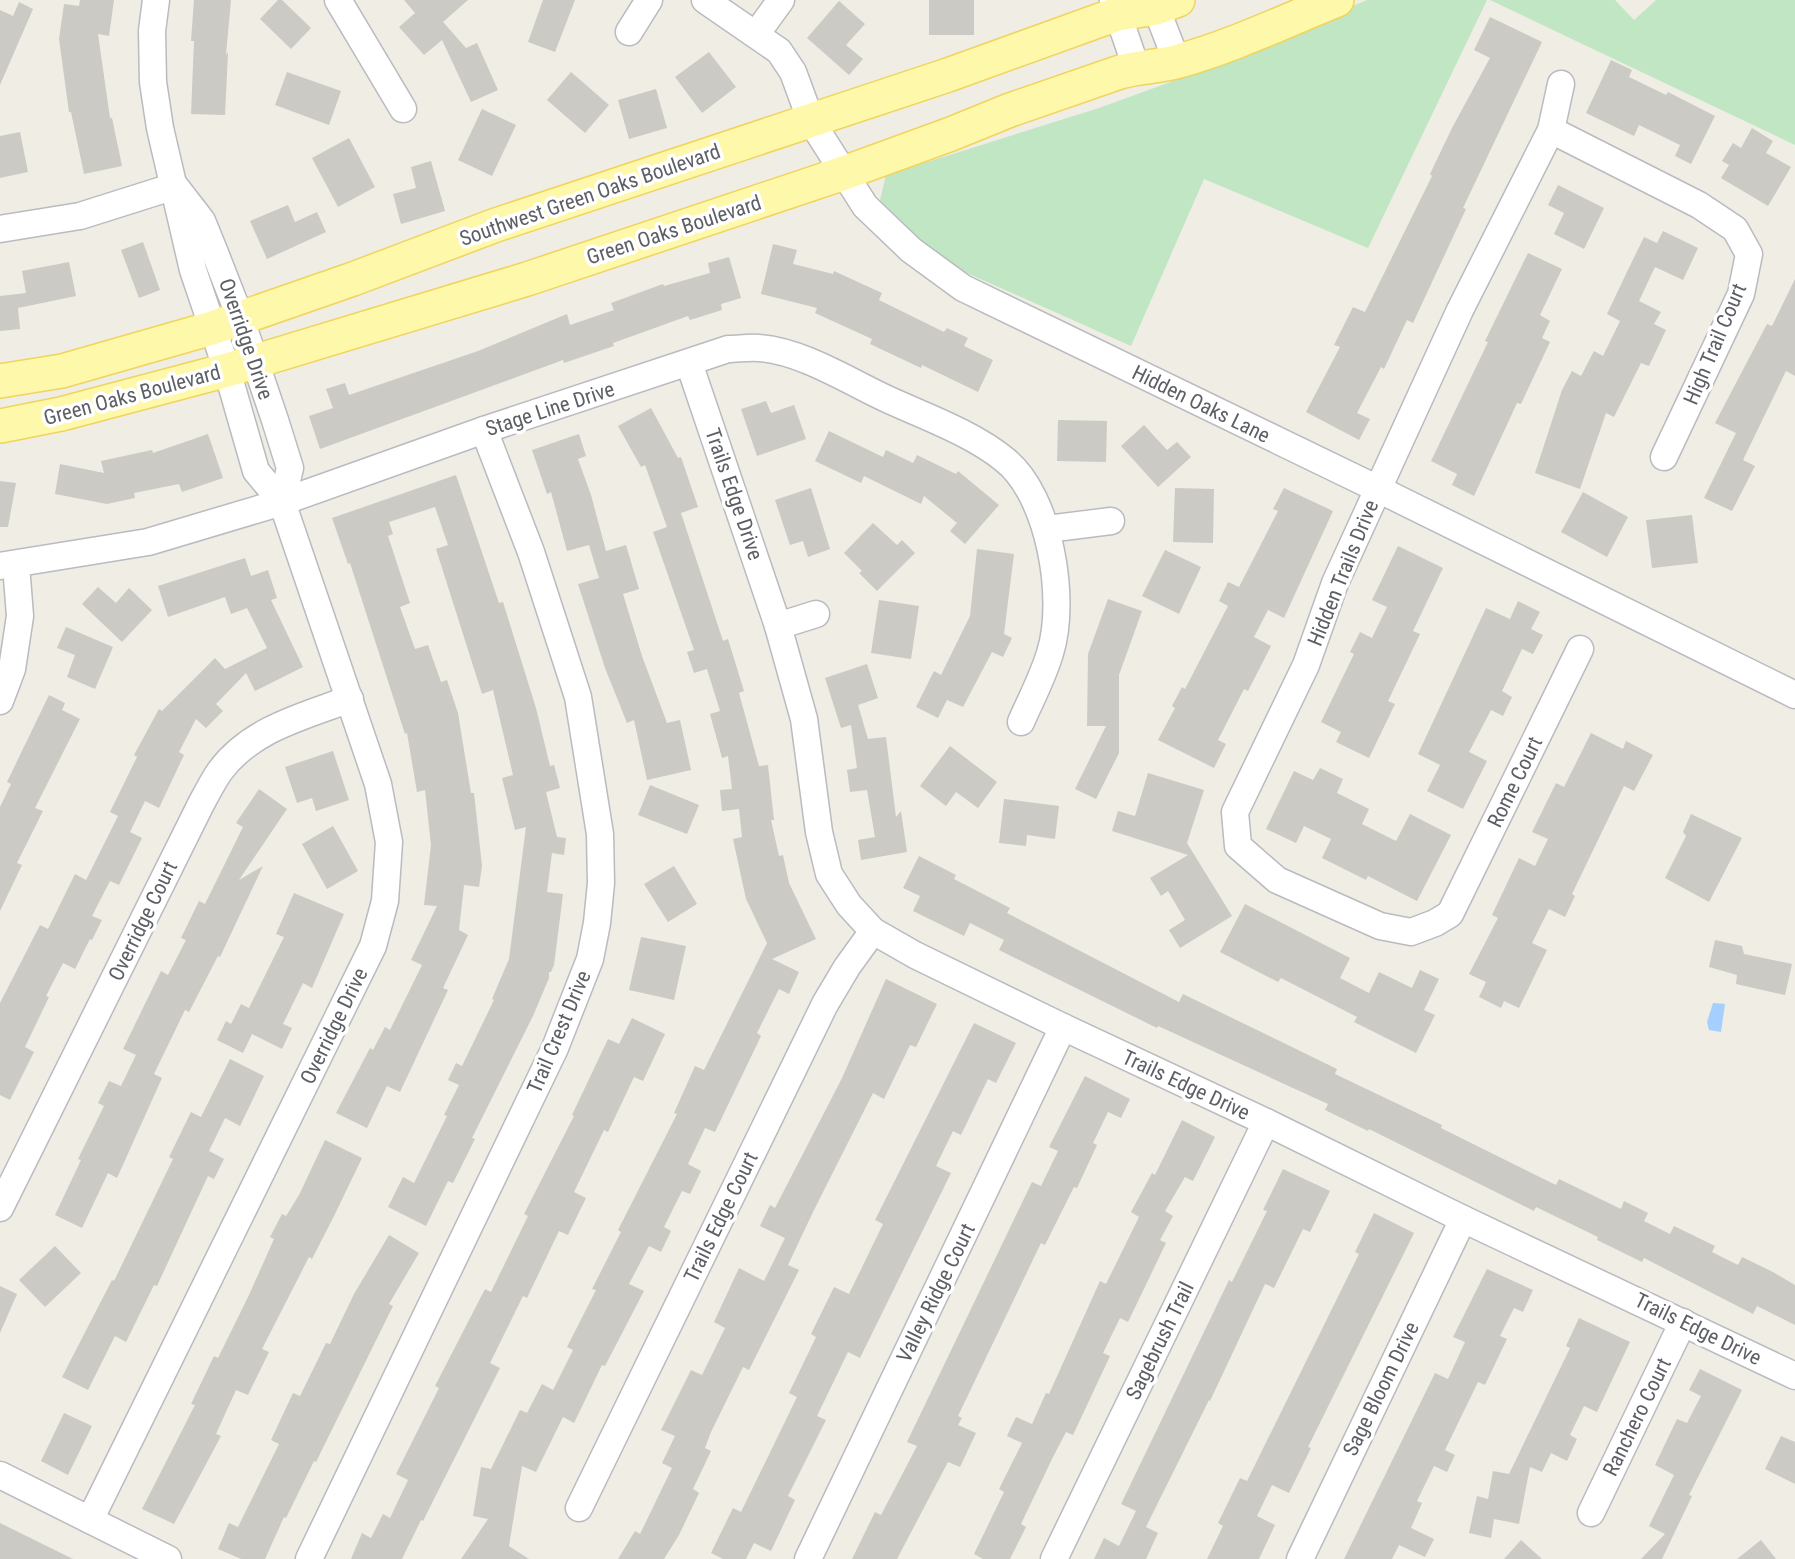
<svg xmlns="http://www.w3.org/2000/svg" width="1795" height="1559" font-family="'Roboto Condensed',sans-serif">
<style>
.green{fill:#c1e6c4}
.water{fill:#a5cffe}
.building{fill:#cccac4}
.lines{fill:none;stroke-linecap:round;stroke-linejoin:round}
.minor-casing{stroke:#b9bbc0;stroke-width:29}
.major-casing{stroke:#f1d45c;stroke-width:36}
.minor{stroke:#fff;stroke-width:26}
.major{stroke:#fef8aa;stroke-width:33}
.labels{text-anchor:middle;stroke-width:7;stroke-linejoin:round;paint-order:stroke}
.street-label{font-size:21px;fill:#5c5f65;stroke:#fff}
</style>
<rect width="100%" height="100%" fill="#efede4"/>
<g class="green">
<path d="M1367,0h120l-119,248 -164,-69 -73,167 -193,-86 -58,-60 6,-25 213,-67 110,-40z"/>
<path d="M1490,0h125l19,20 22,-20h139v145z"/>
</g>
<path class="water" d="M1713,1003l12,1 -4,28 -12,-2 -2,-8z"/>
<g class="building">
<path d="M80,0h34l-5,36 -11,-2 12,84h2l10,48 -38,8 -13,-62h-2l-10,-73 5,-35 15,2z"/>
<path d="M194,0h37l-5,55 2,-3 -3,63 -34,-1 3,-73h-3z"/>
<path d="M278,0h4l29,28 -20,21 -31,-30z"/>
<path d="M404,0h64l-25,22 23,26 11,-5 21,47 -27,12 -29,-62 -18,15 -25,-28 16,-14z"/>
<path d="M543,0h32l-20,52 -27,-10z"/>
<rect x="929" y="0" width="45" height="35"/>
<path d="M839,1l26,23 -19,21 17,14 -14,16 -42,-37z"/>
<path d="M19,2l14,7 -33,76v-75l13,6z"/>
<path d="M1490,17l52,25 -79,166 3,1 -53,114 -6,-3 -23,49 -3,-2 -24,46 13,6 -11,21 -53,-28 34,-65 -6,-2 19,-38 12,5 67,-136 -2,-2 22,-46 38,-70 -16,-8z"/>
<path d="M709,52l27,35 -34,26 -27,-36z"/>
<path d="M1611,60l21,10 -3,7 37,18 2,-3 47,24 -24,48 -16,-8 5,-11 -41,-20 -5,11 -48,-23z"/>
<path d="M287,72l54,19 -12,34 -54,-20z"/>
<path d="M571,72l38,33 -24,28 -38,-33z"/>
<path d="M656,89l11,39 -38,11 -11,-39z"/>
<path d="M482,109l34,16 -24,51 -34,-16z"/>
<path d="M1752,128l21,13 -7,12 25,14 -23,39 -47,-28 8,-13 -7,-4 11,-18 8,5z"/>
<path d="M20,132l8,40 -28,6v-42z"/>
<path d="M349,138l26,49 -37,20 -26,-49z"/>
<path d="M431,161l14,50 -44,13 -8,-30 23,-6 -5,-21z"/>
<path d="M1558,185l46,23 -20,41 -30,-15 10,-21 -16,-8z"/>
<path d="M288,205l7,17 22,-10 9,20 -59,27 -17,-38z"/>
<path d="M1663,231l35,17 -15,32 -28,-13 -16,34 22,11 -7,12 12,6 -17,36 -8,-3 -27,54 -8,-4 -26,76 -45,-16 27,-83 10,-19 9,5 13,-25 9,5 17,-35 -13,-7 18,-38 19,-39 13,6z"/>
<path d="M143,242l17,48 -21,8 -18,-48z"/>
<path d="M773,244l24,6 -4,14 40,10 1,-3 48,22 -3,7 65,32 3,-4 21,10 -4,8 29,14 -15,32 -56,-27 -1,3 -51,-24 2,-5 -57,-26 2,-5 -56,-14z"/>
<path d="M1528,253l34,16 -22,46 10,6 -8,17 8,4 -29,62 -4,-1 -43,93 -22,-11 5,-11 -26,-13 57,-119 -3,-1z"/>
<path d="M729,257l12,41 -20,6 1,6 -32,10 -2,-4 -75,27 1,3 -50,17 -1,-3 -243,89 -11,-33 24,-8 -7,-19 19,-6 4,12 129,-44 89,-37 3,11 44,-15 -3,-7 52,-19 1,2 46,-13 -2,-10z"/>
<path d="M69,262l7,34 -58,12 2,21 -20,2v-35l26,-3 -4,-22z"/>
<path d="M1795,279v97l-9,-5 -43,89 12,6 -23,45 -28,-13 32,-65 -21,-10 52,-99 5,2z"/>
<path d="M766,401l5,12 23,-8 12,34 -49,17 -16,-47z"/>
<path d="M651,408l27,50 3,-1 17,50 -17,6 42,128 5,-2 16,52 -5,2 20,73 9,-1 6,55h-3l8,36 4,-1 6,28 27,56 -44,20 27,13 -10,22 -10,-5 -22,44 4,3 -46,96 -10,-4 -17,36 13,7 -11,23 -8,-3 -18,36 7,4 -10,21 -12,-6 -20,38 15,7 -39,75 -3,-1 -28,58 -11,-6 -27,55 -14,-6 -13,80 20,13h-68l27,-40 -15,-3 8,-49 10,2 29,-59 7,3 15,-29 11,6 20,-40 -6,-3 29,-57 -4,-1 29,-57 -3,-2 59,-116 -3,-1 21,-47 9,4 63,-127 -21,-44 -13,-60 9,-2 -3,-28 -17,2 -2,-21 12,-1 -4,-33 -6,2 -12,-44 10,-3 -13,-42 -13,4 -7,-21 7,-2 -41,-118 14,-5 -22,-62 -4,2 -23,-41z"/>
<path d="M1058,420l49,1 -1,41 -49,-1z"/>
<path d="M1144,425l23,25 10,-8 14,15 -33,30 -37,-41z"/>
<path d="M829,431l54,26 3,-7 27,13 4,-8 39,19 2,-3 41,34 -34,39 -15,-13 7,-8 -33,-27 -3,8 -57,-28 -3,7 -46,-22z"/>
<path d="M208,434l15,44 -41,14 -3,-8 -45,9 1,5 -28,6 -52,-10 5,-30 44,9 -3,-12 51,-11 1,3z"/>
<path d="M579,434l7,22 -8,3 13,36 15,56 20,-6 13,44 -16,5 19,62 25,67 13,-3 11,50 -44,10 -13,-60 -7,3 -22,-55 -27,-84 21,-6 -10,-33 -22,6 -16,-59 -4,2 -15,-44z"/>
<path d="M456,475l43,128 4,-1 33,106 14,58 4,-1 6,23 -14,4 11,45 9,1 -2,17 -12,-2 -5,39 16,2 -9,71 -3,7h-2v6l-16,38 -61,122 3,1 -22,44 -5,-2 -22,45 -38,-19 15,-30 11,6 33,-67 -3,-1 15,-30 -11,-5 8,-17 6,3 32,-66 -2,-1 17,-40 17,-132 -11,3 -13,-52 11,-3 -20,-85 -11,4 -13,-41 -33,-104 12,-4 -13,-38 -46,15 4,12 -5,2 22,67 -10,4 15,42 13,-4 13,37 6,-2 11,33 13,80h3l8,73 -3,21 -15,-2 -5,45 9,5 -25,53 5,2 -48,102 -13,-6 -20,42 -31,-15 34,-65 3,2 12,-23 5,3 32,-65 -11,-5 26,-54 -13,-1 7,-60 -6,-55 -8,2 -10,-59 -2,1 -55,-171 -2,1 -16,-46z"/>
<path d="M0,481l16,2 -8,44h-8z"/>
<path d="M811,488l19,61 -22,8 -5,-16 -13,4 -15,-45z"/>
<path d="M1175,488l39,1 -1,54 -40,-1z"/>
<path d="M1284,488l49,23 -49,107 -16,-8 -14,27 17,9 -23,45 -4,-2 -26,51 8,4 -12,24 -56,-28 17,-32 -3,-2 10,-19 3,2 43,-83 -9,-5 9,-19 11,5 39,-76 -5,-2z"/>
<path d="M1583,492l45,25 -21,40 -46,-25z"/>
<path d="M1692,515l6,48 -46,5 -6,-48z"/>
<path d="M873,523l24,22 5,-5 13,13 -38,38 -18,-18 3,-2 -18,-18z"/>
<path d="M1398,546l45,22 -30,63 7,3 -32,67 7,3 -26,54 -33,-16 5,-10 -20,-10 33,-68 -4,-2 10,-20 12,6 15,-31 -15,-7z"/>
<path d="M977,549l37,5 -10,80 8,4 -9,19 -11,-5 -29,55 -16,-7 -9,18 -22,-11 18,-36 7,4 29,-59z"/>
<path d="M1165,550l36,17 -22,47 -37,-18z"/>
<path d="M245,558l6,18 17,-6 9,28 -6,2 32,67 -48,24 -9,-18 -30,31 7,7 -17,17 -10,-9 -17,33 5,3 -25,53 -14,-7 -15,31 12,6 -23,47 -9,-4 -18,35 10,4 -10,20 -2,-1 -15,30 -12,-6 -17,33 3,1 -24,50 9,5 -24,48 -10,-5v-92l40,-78 8,4 27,-55 11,6 32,-64 -8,-4 27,-55 -3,-2 25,-46 3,2 53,-53 10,11 42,-21 -20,-40 -16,6 -6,-17 -57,20 -10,-31z"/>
<path d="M98,587l18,16 13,-15 23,22 -30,32 -40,-38z"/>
<path d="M1108,599l34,12 -23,64v78l-23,46 -21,-10 31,-63h-19l1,-72z"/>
<path d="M879,600l40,6 -8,53 -40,-6z"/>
<path d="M1518,601l22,11 -9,17 12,6 -10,19 -11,-5 -20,42 10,6 -9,19 -12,-6 -22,42 18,9 -24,48 -36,-18 13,-26 -22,-11 68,-146 24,11z"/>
<path d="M66,627l47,20 -18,42 -28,-12 8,-22 -18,-7z"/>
<path d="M867,664l11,34 -20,7 10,34 18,-2 10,80 5,-6 6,41 -46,8 -3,-20 17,-3 -8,-47 -17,2 -3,-22 10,-2 -6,-43 -10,3 -16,-50z"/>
<path d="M49,695l16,8 -3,7 18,9 -45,89 8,3 -26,52 5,2 -22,46v-104l11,-23 -4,-2z"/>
<path d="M1591,733l32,16 3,-8 27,14 -19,36 -10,-5 -52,108 3,2 -10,21 -16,-8 -17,34 15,7 -28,58 -15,-7 -3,7 -22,-11 7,-15 -17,-8 29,-56 -6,-3 27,-57 16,8 13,-27 -16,-7 24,-49 8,4z"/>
<path d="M950,746l47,36 -19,26 -22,-16 -10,14 -26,-20z"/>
<path d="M333,751l16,49 -33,11 -4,-13 -15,5 -12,-36z"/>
<path d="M1320,768l23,11 -6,14 32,16 -7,15 34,17 14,-27 41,21 -34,66 -49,-25 -2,4 -44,-22 9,-19 -27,-13 -8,17 -30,-14 28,-58 19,9z"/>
<path d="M1148,773l56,17 -17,53 45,73 -52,32 -11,-18 16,-10 -17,-29 -7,5 -11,-18 38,-23 -76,-24 6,-20 17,5z"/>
<path d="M650,785l49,20 -12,29 -49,-19z"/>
<path d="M259,789l28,20 -48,71 24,-14 -43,91 -2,-1 -29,56 -4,-2 -31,64 8,4 -45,100 -9,-5 -26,55 -27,-13 26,-55 -3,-1 26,-53 -6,-3 11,-22 12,5 15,-31 -13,-6 38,-78 7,4 18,-35 -5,-2 18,-37 6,3 38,-77 -7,-4z"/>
<path d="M1004,799l55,7 -4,33 -28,-4 -1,11 -27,-3z"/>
<path d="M1691,814l51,24 -33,64 -44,-24 21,-42 -3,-4z"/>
<path d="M333,826l25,45 -31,18 -25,-45z"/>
<path d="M919,856l37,19 -2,4 56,29 -3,5 172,89 4,-8 154,75 -2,5 107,51 -1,3 115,57 3,-6 62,30 3,-8 24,12 -4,8 26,13 4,-8 41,20 -3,6 26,13 4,-8 31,15 22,13v40l-38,-19 -4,8 -109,-56 -2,4 -45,-22 1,-3 -62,-30 -2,4 -165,-82 -1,2 -43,-21 3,-6 -170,-78 -1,2 -158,-78 5,-10 -34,-17 -6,13 -51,-25 7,-15 -17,-8z"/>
<path d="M674,866l23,38 -29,18 -24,-38z"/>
<path d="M294,893l50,21 -32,74 -9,-5 -20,41 9,4 -10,21 -30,-15 -9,19 -26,-13 9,-19 5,3 10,-20 8,4 35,-71 -8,-3z"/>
<path d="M1245,904l105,54 -10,20 29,15 10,-21 33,16 8,-18 19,9 -15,31 11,5 -19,38 -62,-31 3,-5 -76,-39 -3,4 -58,-30z"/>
<path d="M641,937l45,9 -12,54 -45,-10z"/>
<path d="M1715,940l27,6 2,8 48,10 -7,31 -49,-11 1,-9 -28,-8z"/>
<path d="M886,979l51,25 -21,43 -6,-2 -26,54 -11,-6 -59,117 -26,55 11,5 -50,100 -6,-3 -32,65 -6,16 6,3 -18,38 6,4 -20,42 -15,24h-46l17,-28 5,3 32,-66 -10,-5 13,-27 -14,-6 30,-60 11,5 23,-47 -11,-6 25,-54 25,13 21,-43 -25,-12 10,-21 5,3 67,-130z"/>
<path d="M632,1018l33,16 -22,47 -9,-4 -26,55 -4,-2 -30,62 12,6 -18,37 -9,-4 -32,67 -4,-2 -33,67 10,5 -77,153 -2,-1 -19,39h-51l11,-26 9,5 12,-24 7,4 18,-38 -12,-6 43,-86 -4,-2 50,-97 6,3 37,-76 -4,-2 50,-98 -2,-1 36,-76 11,5z"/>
<path d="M974,1023l42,20 -20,40 -8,-4 -27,56 -8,-4 -17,35 15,7 -91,185 -12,-6 -31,64 9,4 -38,76 7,4 -24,51 -17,-8 -8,16h-23l-12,-6 22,-45 8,4 56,-115 -8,-4 27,-56 -5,-3 23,-47 15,7 34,-70 -8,-4z"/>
<path d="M230,1059l34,17 -24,50 -15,-8 -16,33 15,8 -10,20 -6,-3 -51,110 -3,-1 -28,57 -11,-6 -27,54 -26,-13 50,-97 2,1 59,-122 -4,-2 22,-45 10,5z"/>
<path d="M1085,1076l45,23 -9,19 -13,-6 -15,31 4,2 -20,43 -3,-1 -29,58 -4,-2 -83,173 4,2 -4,7 18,8 -16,34 -12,-5 -51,97h-45l23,-47 6,3 36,-69 -10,-4 125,-260 9,4 17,-35 -9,-4z"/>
<path d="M1182,1120l33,17 -22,44 -8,-4 -20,34 8,5 -13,24 6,3 -38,79 -8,-4 -17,35 7,3 -37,79 -7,-3 -13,25 -32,67 5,3 -16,32h-27l-9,-5 30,-62 -5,-3 23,-46 -15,-7 9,-19 16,7 14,-31 3,1 51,-113 6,3 33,-67 -8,-5 21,-39 3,2z"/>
<path d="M325,1140l37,18 -27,56 -23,45 -3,-2 -47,92 7,3 -21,43 -12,-5 -20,44 5,2 -47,88 -32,-15 53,-104 -4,-1 23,-48 4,2 31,-63 25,-56 -4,-2 12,-23 4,2 13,-21z"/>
<path d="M1283,1169l47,22 -20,41 -7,-3 -29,59 -9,-4 -55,117 -1,-1 -63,127 12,6 -12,26h-52l10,-21 15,8 17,-35 -15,-7 108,-224 3,2 35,-71 -4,-1z"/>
<path d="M1374,1213l40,20 -106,214 3,1 -22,45 -17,-8 -15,31 18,9 -16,34h-52l16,-33 -5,-3 22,-45 7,3 112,-227 -4,-2z"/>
<path d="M389,1235l30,18 -30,51 4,2 -77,156 -2,-1 -28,57 -2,-1 -19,42h-24l-23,-10 11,-26 9,4 41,-83 -8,-4 22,-47 7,3 26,-53 4,1 24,-50z"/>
<path d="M55,1246l26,27 -36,34 -26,-27z"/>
<path d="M1487,1269l46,21 -10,22 -9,-4 -14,28 7,3 -22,46 -7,-3 -33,68 10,5 -8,17 -13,-6 -17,35 5,2 -11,25 23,11 -9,18 -26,-12 -7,14h-48l91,-186 13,6 17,-37 -12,-5z"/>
<path d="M0,1286l17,8 -17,39z"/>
<path d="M1579,1318l51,24 -33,70 -13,-6 -14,29 7,4 -10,22 -16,-8 -9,19 -12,-5 -11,57 -25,-5 -3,19 -22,-5 8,-37 11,3 5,-28 16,3 61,-126 -4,-2z"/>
<path d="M1700,1369l42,21 -53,105 3,1 -30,63h-21l24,-25 -16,-8 25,-51 -19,-10 22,-46 10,4 14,-27 -12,-6z"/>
<path d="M64,1413l28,13 -24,49 -27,-14z"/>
<path d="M1781,1436l14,6v42l-30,-15z"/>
<path d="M0,1523l73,36h-73z"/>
<path d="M1521,1540l21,19h-38z"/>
<path d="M1761,1540l15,19h-39z"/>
</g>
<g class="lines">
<g class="minor-casing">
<g id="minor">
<path d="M338,0l65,109"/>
<path d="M705,0l74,51 14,21 18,49 54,85 46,44 52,38 415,201 417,206"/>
<path d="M1113,0l23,67"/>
<path d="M1153,0l24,62"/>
<path d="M629,32l20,-32"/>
<path d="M757,33l24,-33"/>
<path d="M1561,84l-10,46 -91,180 -125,273 -29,82 -71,147 3,34 39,34 103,46 31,6 24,-9 15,-9 130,-265"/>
<path d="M1551,130l148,75 36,24 14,25 -8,40 -77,163"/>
<path d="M178,190l24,31 13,32 25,64 35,103 15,48 -8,34"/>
<path d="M0,229l80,-13 95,-30"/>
<path d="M689,363l89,263 26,93 15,113 10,42 20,31 24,26 42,24 148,72 203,95 197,97 332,157"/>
<path d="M1047,529l64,-8"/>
<path d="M0,566l148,-24 134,-40 202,-72 244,-81c10,0 21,-2 31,-1 43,3 89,33 128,51 39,18 85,34 118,61 45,36 62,140 45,193 -7,24 -19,46 -29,69"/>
<path d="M778,626l38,-12"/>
<path d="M0,701l12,-32 8,-53 -4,-51"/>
<path d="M0,1208l201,-404c6,-11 12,-23 19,-33 31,-42 84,-55 130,-72"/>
<path d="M0,1475l168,84"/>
<path d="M579,1508l246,-504 22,-37 26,-36"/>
<path d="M1591,1513l92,-191"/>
<path d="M90,1520l283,-574 12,-45 4,-59 -11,-58 -96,-282 -26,-31 -29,-101 -34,-100 -33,-142 -7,-46 -1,-51 4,-31"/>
<path d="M309,1559l246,-511 35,-89 7,-36 4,-40 -1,-49 -22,-137 -47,-145 -47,-122"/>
<path d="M808,1559l255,-532"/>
<path d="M1054,1559l212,-437"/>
<path d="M1300,1559l163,-340"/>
</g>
</g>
<g class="major-casing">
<g id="major">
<path d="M0,381l62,-10 150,-43 141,-49 143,-54 452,-150 169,-61 39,-6 22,-8"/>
<path d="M0,426l61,-12 166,-44 300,-91 317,-106 107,-39 59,-24 110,-38c20,-6 40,-5 59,-11 54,-15 106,-40 158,-61"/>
</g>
</g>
<use href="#minor" class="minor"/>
<use href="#major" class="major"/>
</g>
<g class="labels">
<g class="street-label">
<text transform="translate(590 195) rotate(-19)" y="7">Southwest Green Oaks Boulevard</text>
<text transform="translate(674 230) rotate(-18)" y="7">Green Oaks Boulevard</text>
<text transform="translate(246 339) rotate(71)" y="7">Overridge Drive</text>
<text transform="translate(1715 344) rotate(-67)" y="7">High Trail Court</text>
<text transform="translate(132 395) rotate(-15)" y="7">Green Oaks Boulevard</text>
<text transform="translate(1201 404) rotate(26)" y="7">Hidden Oaks Lane</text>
<text transform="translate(550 409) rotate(-18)" y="7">Stage Line Drive</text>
<text transform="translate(734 494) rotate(71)" y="7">Trails Edge Drive</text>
<text transform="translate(1343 573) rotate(-68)" y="7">Hidden Trails Drive</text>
<text transform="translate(1515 782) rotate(-64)" y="7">Rome Court</text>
<text transform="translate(143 921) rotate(-64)" y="7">Overridge Court</text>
<text transform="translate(334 1026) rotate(-64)" y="7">Overridge Drive</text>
<text transform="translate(559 1032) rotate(-67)" y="7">Trail Crest Drive</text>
<text transform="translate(1186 1085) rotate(25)" y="7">Trails Edge Drive</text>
<text transform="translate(721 1217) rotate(-64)" y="7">Trails Edge Court</text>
<text transform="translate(936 1293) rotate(-64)" y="7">Valley Ridge Court</text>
<text transform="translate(1698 1329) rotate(26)" y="7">Trails Edge Drive</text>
<text transform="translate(1160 1341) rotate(-64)" y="7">Sagebrush Trail</text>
<text transform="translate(1381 1389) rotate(-64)" y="7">Sage Bloom Drive</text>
<text transform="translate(1637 1417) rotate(-64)" y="7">Ranchero Court</text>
</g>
</g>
</svg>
